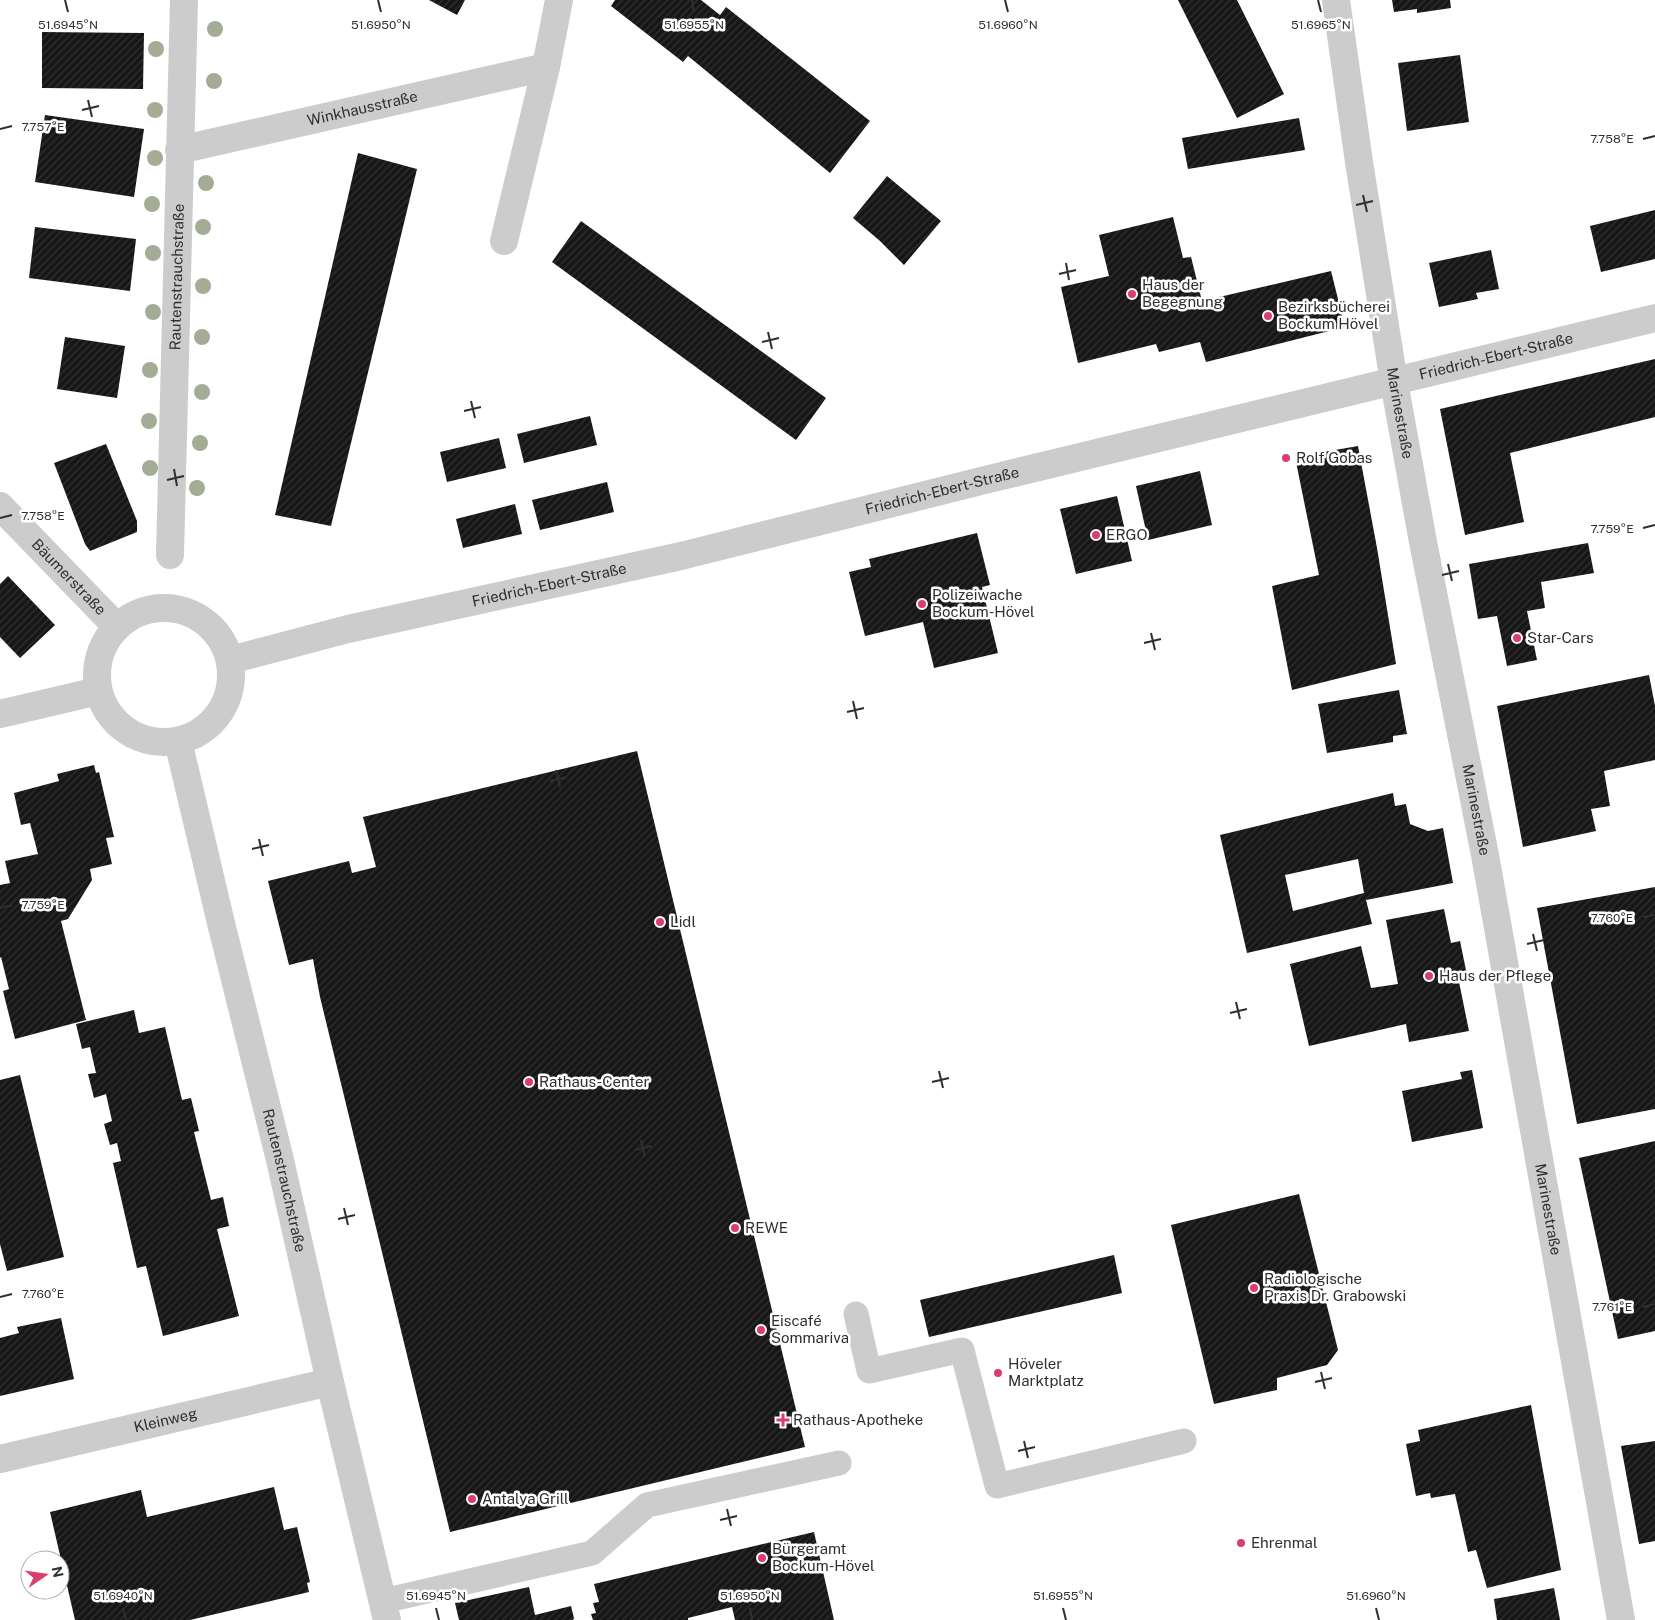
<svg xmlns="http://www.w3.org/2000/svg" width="1655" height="1620" font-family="'Public Sans',sans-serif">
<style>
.building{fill:url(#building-hatch);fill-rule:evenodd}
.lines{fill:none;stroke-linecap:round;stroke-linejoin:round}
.pedestrian{stroke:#ccc;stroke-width:25}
.minor{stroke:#ccc;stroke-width:28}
.tree{fill:#a5ac95}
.ticks{fill:none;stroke:#2f2f2f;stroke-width:2}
.poi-dot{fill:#da3e6a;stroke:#fff;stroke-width:2}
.labels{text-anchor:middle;stroke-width:5;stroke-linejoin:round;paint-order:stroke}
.street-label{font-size:15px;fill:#2f2f2f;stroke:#fff}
.poi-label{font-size:15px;fill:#2f2f2f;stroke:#fff;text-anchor:start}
.ticks-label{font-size:12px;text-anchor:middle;fill:#2f2f2f;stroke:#fff;stroke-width:5;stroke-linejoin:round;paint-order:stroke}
</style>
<defs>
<pattern id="building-hatch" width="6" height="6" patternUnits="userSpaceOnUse" patternTransform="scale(1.25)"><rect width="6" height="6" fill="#161616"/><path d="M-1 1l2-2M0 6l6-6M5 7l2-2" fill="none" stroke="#303030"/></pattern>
</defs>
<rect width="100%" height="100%" fill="#fff"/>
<g class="building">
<path d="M429,0h36l-8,15z"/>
<path d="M615,0h86l19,15 6,-8 144,114 -40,52 -142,-117 -5,6 -72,-56z"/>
<path d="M1178,0h59l47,94 -47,24z"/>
<path d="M1392,0h58l1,8 -34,5v-4l-23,3z"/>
<path d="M42,32l102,1 -1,56 -101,-1z"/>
<path d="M1460,55l9,67 -62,9 -9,-68z"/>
<path d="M45,115l99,14 -10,68 -99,-15z"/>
<path d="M1299,118l6,32 -117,19 -6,-31z"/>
<path d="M358,153l59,16 -86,357 -56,-11z"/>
<path d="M887,176l54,45 -37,44 -24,-24 -27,-23z"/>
<path d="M1655,210v49l-54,13 -11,-46z"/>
<path d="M1173,217l10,41 8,-1 11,44 129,-30 14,56 -139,35 -6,-20 -41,10 -3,-8 -78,19 -17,-76 48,-11 -10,-41z"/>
<path d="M581,221l245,177 -30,42 -244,-178z"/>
<path d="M35,227l101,12 -6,52 -101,-13z"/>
<path d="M1491,250l8,39 -23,4 2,6 -39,8 -10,-44z"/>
<path d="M65,337l60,9 -8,52 -60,-9z"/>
<path d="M1655,359v58l-145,36 14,69 -59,13 -25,-126z"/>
<path d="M590,416l7,29 -73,18 -7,-29z"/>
<path d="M499,438l7,30 -59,14 -7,-30z"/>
<path d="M106,444l31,77v11l-47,19 -5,-7 -31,-81z"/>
<path d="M1358,446l19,102 19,116 -104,26 -20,-104 47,-11 -24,-118z"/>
<path d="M1200,471l12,54 -64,15 -12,-54z"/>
<path d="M607,482l7,30 -74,18 -8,-30z"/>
<path d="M1117,496l15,65 -56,13 -16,-65z"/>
<path d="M515,504l7,30 -59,14 -7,-29z"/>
<path d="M977,533l13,52 -8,2 16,66 -64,15 -11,-46 -58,14 -16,-64 22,-5 -2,-8z"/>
<path d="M1588,543l6,30 -53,9 4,26 -18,3 10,49 -30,6 -10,-50 -19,3 -9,-55z"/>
<path d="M8,576l47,49 -35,33 -20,-21v-53z"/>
<path d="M1649,675l6,31v54l-51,11 6,35 -19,3 5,22 -73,16 -26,-141z"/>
<path d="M1399,690l8,44 -14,2v6l-66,11 -9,-49z"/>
<path d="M637,751l168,696 -355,85 -130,-535 -7,-38 -24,6 -21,-84 81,-20 3,12 24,-6 -13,-50z"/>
<path d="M94,765l2,8 3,-1 15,65 -8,1 6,26 -22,5 2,11 -24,39 -7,2 25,99 -71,19 -12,-48 6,-2 -8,-32 -1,1v-73l10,-2 -5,-22 33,-7 -8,-31 -9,2 -7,-32 45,-12 -2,-7z"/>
<path d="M1393,793l2,13 11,-2 4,20 18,7 15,-3 10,55 -87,17 6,24 -125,29 -27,-118zM1358,859l6,34 -71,18 -8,-36z"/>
<path d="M1655,887v222l-78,15 -40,-216z"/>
<path d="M1444,909l7,34 9,-2 7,34 -9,2 11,54 -60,11 -3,-18 -97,22 -19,-82 71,-18 10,42 27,-4 -12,-64z"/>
<path d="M134,1010l5,23 26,-6 17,73 9,-2 8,33 -5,1 17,68 12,-3 6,29 -12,3 22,87 -76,20 -17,-70 -9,2 -24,-105 8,-2 -4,-18 -7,2 -6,-21 8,-3 -6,-27 -12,4 -6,-24 8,-1 -6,-26 -8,2 -6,-25z"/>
<path d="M1472,1070l11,58 -71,14 -10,-51 60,-12 -2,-7z"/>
<path d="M20,1075l44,182 -57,14 -7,-27v-164z"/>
<path d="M1655,1141v190l-37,8 -39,-181z"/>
<path d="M1299,1194l39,156 -11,15 -50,13v12l-63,14 -43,-179z"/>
<path d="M1114,1255l8,38 -193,44 -9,-37z"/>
<path d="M61,1318l13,61 -74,17v-58l19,-5 -2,-6z"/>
<path d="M1531,1405l30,165 -74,18 -11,-38 -8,2 -13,-58 -24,4 -1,-5 -14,3 -10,-52 14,-3 -2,-11z"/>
<path d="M1655,1441v100l-16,3 -18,-98z"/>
<path d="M274,1487l10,43 13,-3 13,55 -3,1 2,9 -119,28h-115l-25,-108 91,-22 6,27z"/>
<path d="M814,1532l20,88h-99l-3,-13 -44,11v2h-95l-2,-6 5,-1 -3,-10 6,-1 -5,-18z"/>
<path d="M529,1587l6,28 36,-9 3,12 -1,2h-114l-4,-17z"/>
<path d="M1554,1588l6,32h-63l-3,-21z"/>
</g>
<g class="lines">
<g class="pedestrian">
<path d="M856,1314l13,57 93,-21 35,136 187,-45"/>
<path d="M383,1601l209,-48 55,-48 192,-42"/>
</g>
<g class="minor">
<path id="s1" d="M1336,0l23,162 35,220 29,160 62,313 136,765"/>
<path id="s2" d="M179,150l367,-83 13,-67"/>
<path d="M504,241l42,-174"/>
<path id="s3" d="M0,506l117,121"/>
<path id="s4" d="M170,555l14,-555"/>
<circle cx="164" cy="675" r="67"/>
<path id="s5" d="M230,660l118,-31 333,-73 304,-76 670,-162"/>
<path d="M0,714l98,-23"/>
<path id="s6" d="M178,741l43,182 59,237 50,222 57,238"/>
<path id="s7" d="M0,1459l330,-77"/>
</g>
</g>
<g class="tree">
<circle cx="215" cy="29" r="8"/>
<circle cx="156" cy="49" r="8"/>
<circle cx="214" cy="81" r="8"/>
<circle cx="155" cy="110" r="8"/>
<circle cx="155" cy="158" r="8"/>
<circle cx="206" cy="183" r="8"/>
<circle cx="152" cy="204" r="8"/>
<circle cx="203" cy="227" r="8"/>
<circle cx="153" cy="253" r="8"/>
<circle cx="203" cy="286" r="8"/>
<circle cx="153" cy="312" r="8"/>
<circle cx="202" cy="337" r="8"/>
<circle cx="150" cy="370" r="8"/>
<circle cx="202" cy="392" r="8"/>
<circle cx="149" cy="421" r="8"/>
<circle cx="200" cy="443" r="8"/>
<circle cx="150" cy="468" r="8"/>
<circle cx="197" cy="488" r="8"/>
</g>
<path class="ticks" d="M65,0l3,12M378,0l3,12M692,0l2,12M1005,0l3,12M1318,0l3,12M88,100l4,17M82,110l17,-4M0,129l12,-3M1643,139l12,-3M1363,195l4,17M1356,205l17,-4M1066,263l3,17M1059,274l17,-4M768,332l4,17M762,342l17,-4M471,401l4,17M464,411l17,-4M174,469l3,17M167,480l17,-4M0,518l12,-3M1643,528l12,-3M1448,564l4,17M1442,575l17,-4M1151,633l4,17M1144,643l17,-4M853,701l4,18M847,712l17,-4M556,770l4,17M550,781l17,-4M259,839l4,17M252,849l17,-4M0,908l12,-3M1643,917l12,-2M1533,934l4,17M1527,944l17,-4M1236,1002l4,17M1230,1013l17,-4M939,1071l4,17M932,1082l17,-4M641,1140l4,17M635,1150l17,-4M344,1208l4,17M338,1219l17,-4M0,1297l12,-3M1643,1307l12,-3M1321,1372l4,17M1315,1382l17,-4M1024,1441l4,17M1018,1451l17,-4M727,1509l4,17M720,1520l17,-4M123,1608l3,12M436,1608l3,12M750,1608l2,12M1063,1608l3,12M1376,1608l3,12"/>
<g class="poi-dot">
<circle cx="1132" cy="294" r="5"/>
<circle cx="1268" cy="316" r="5"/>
<circle cx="1286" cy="458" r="5"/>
<circle cx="1096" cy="535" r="5"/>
<circle cx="922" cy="604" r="5"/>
<circle cx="1517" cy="638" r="5"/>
<circle cx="660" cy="922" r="5"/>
<circle cx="1429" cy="976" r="5"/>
<circle cx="529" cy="1082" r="5"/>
<circle cx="735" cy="1228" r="5"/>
<circle cx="1254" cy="1288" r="5"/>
<circle cx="761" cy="1330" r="5"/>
<circle cx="998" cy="1373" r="5"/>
<path d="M780.5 1412.5h5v5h5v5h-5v5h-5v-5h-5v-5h5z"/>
<circle cx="472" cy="1499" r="5"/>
<circle cx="1241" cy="1543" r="5"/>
<circle cx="762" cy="1558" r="5"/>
</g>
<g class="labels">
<g class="street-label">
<text dy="5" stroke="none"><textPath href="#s2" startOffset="188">Winkhausstraße</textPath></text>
<text dy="5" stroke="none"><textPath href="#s4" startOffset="278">Rautenstrauchstraße</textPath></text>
<text dy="5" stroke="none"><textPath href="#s5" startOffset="1302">Friedrich-Ebert-Straße</textPath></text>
<text dy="5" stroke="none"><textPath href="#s1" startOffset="418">Marinestraße</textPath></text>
<text dy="5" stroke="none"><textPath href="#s5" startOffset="732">Friedrich-Ebert-Straße</textPath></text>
<text dy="5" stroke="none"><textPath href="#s3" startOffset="99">Bäumerstraße</textPath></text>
<text dy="5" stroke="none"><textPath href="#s5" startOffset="328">Friedrich-Ebert-Straße</textPath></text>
<text dy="5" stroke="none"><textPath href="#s1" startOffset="822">Marinestraße</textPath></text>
<text dy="5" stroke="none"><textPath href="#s6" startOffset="452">Rautenstrauchstraße</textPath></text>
<text dy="5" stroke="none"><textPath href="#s1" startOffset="1228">Marinestraße</textPath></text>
<text dy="5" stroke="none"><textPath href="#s7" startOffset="170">Kleinweg</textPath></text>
</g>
<g class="poi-label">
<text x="1142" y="290">Haus der<tspan x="1142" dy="17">Begegnung</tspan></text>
<text x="1278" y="312">Bezirksbücherei<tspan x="1278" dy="17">Bockum Hövel</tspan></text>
<text x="1296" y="463">Rolf Gobas</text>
<text x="1106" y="540">ERGO</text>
<text x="932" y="600">Polizeiwache<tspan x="932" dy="17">Bockum-Hövel</tspan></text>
<text x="1527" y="643">Star-Cars</text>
<text x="670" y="927">Lidl</text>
<text x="1439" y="981">Haus der Pflege</text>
<text x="539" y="1087">Rathaus-Center</text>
<text x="745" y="1233">REWE</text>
<text x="1264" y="1284">Radiologische<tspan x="1264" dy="17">Praxis Dr. Grabowski</tspan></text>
<text x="771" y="1326">Eiscafé<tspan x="771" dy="17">Sommariva</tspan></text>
<text x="1008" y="1369">Höveler<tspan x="1008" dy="17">Marktplatz</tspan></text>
<text x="793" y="1425">Rathaus-Apotheke</text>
<text x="482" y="1504">Antalya Grill</text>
<text x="1251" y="1548">Ehrenmal</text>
<text x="772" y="1554">Bürgeramt<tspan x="772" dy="17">Bockum-Hövel</tspan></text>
</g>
</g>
<g class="ticks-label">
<text x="1008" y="29">51.6960°N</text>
<text x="1321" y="29">51.6965°N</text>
<text x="68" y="29">51.6945°N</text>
<text x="381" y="29">51.6950°N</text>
<text x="694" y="29">51.6955°N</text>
<text x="43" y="131">7.757°E</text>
<text x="1612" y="143">7.758°E</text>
<text x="43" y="520">7.758°E</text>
<text x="1612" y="533">7.759°E</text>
<text x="43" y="909">7.759°E</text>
<text x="1612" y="922">7.760°E</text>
<text x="43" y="1298">7.760°E</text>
<text x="1612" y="1311">7.761°E</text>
<text x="123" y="1600">51.6940°N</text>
<text x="436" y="1600">51.6945°N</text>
<text x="750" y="1600">51.6950°N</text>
<text x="1063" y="1600">51.6955°N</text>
<text x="1376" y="1600">51.6960°N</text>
</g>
<g transform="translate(45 1575) rotate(77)"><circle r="24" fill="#ffffff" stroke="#acacac"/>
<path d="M0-4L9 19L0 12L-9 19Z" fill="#da3e6a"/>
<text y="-8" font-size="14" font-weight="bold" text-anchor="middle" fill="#2f2f2f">N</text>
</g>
</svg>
